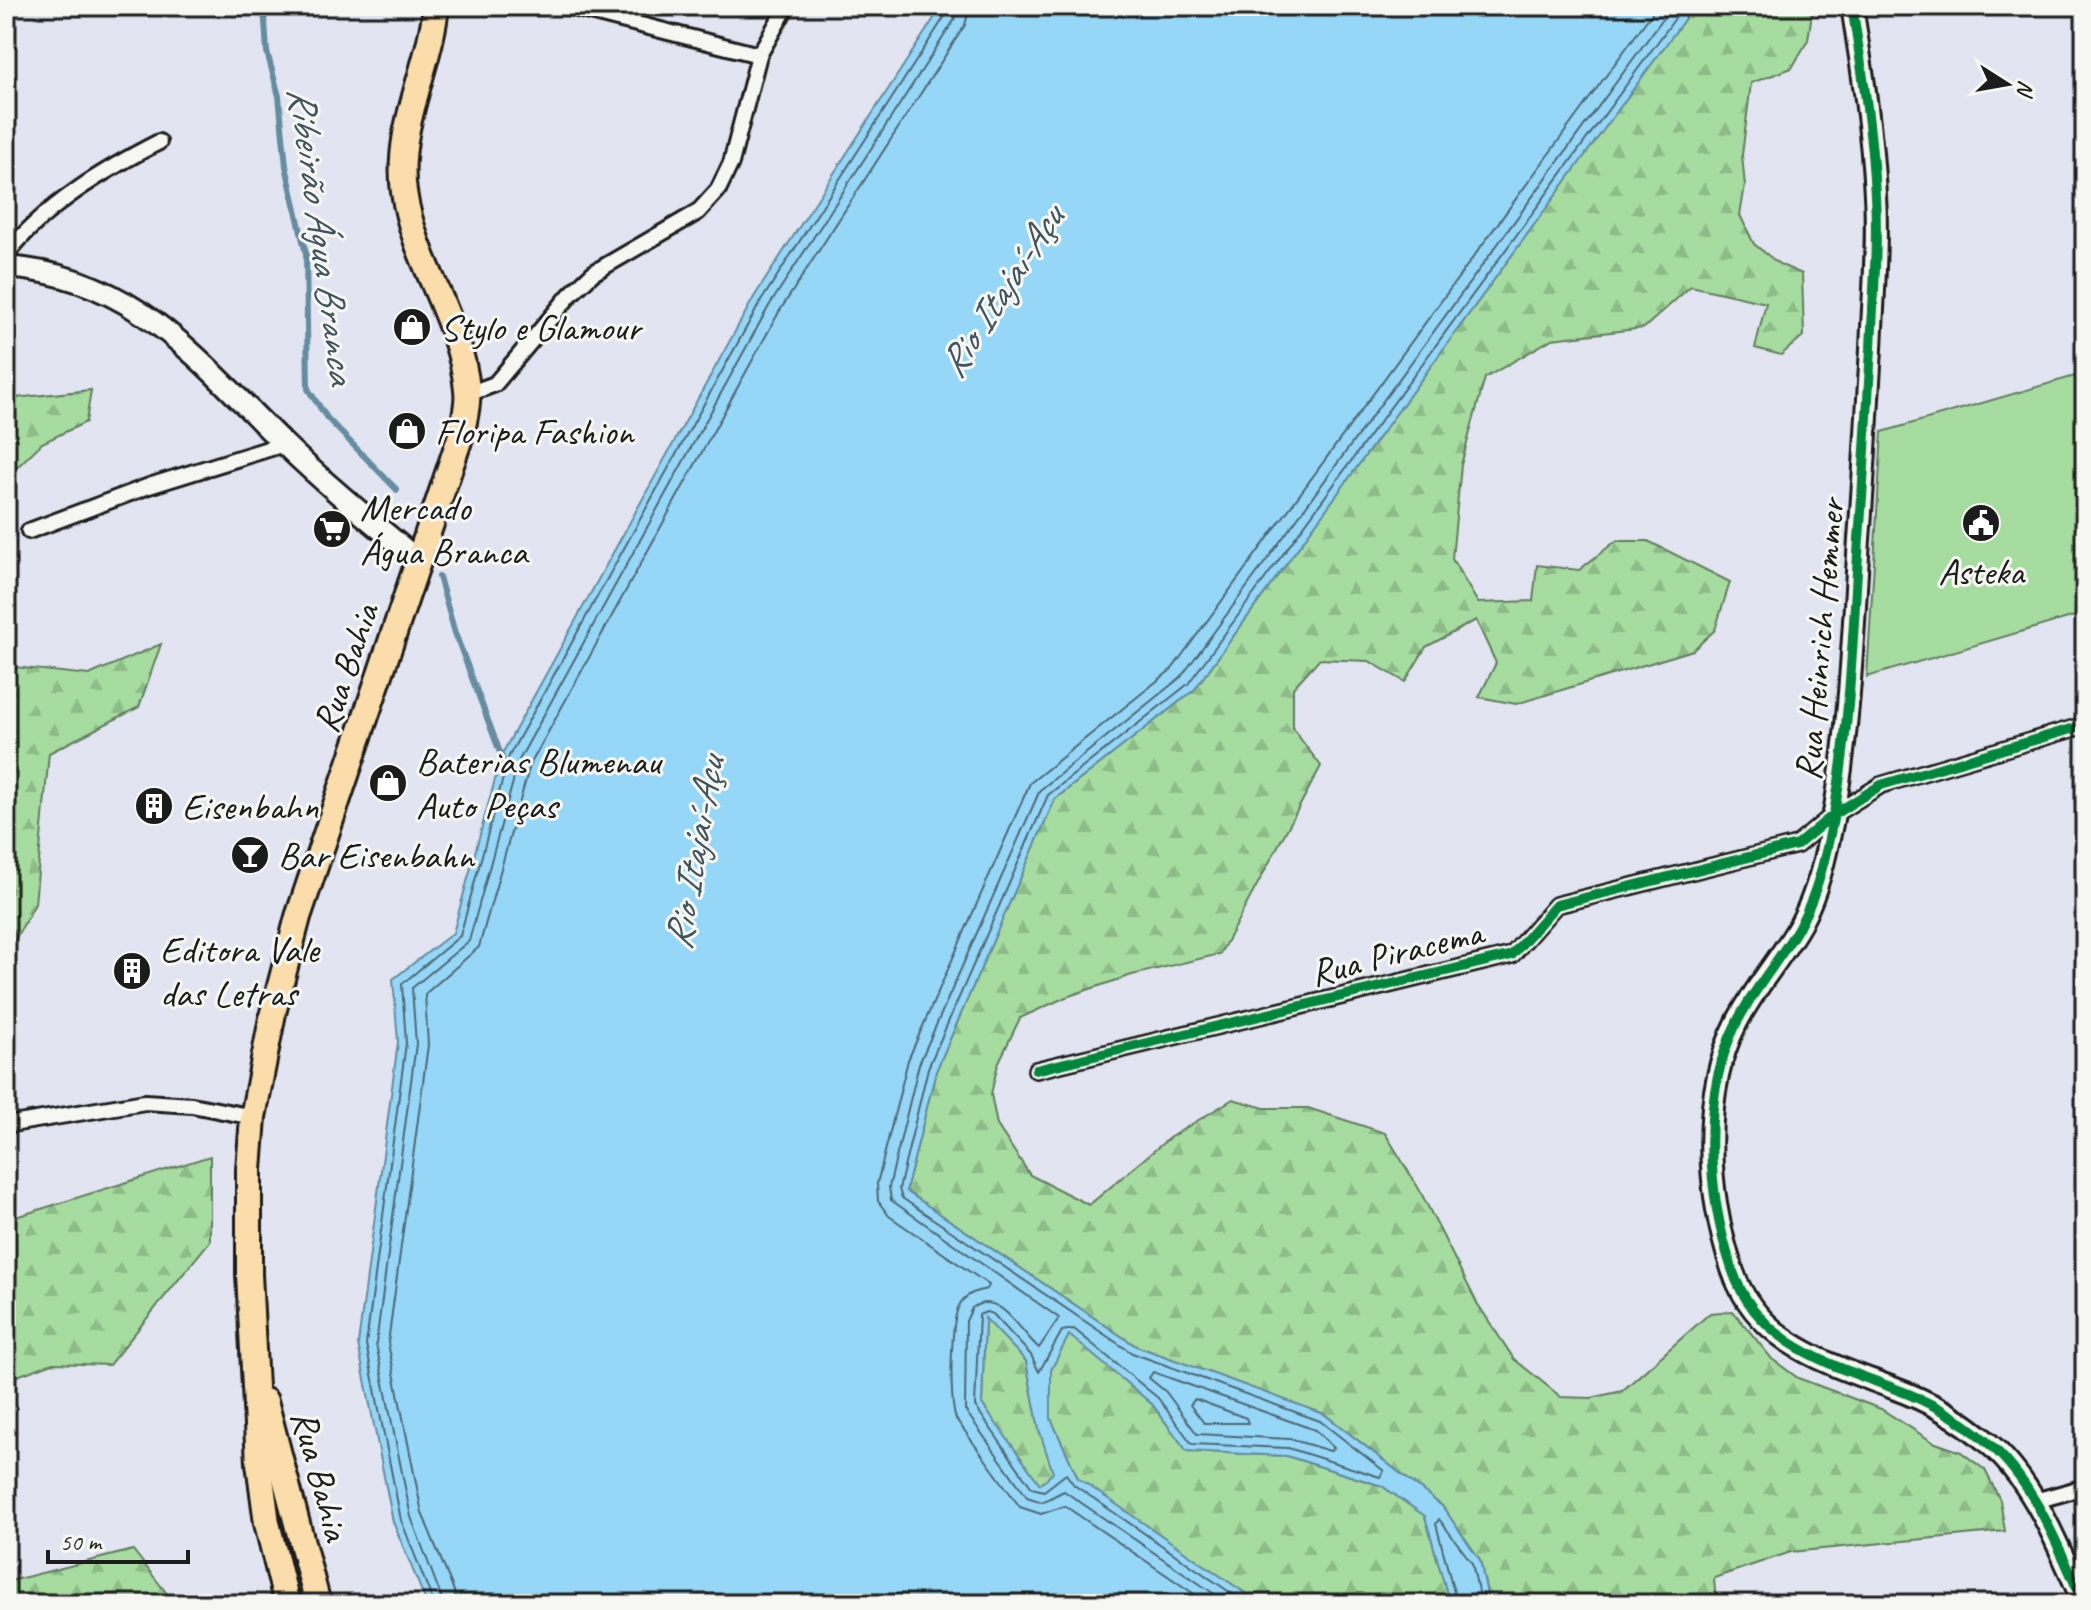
<svg xmlns="http://www.w3.org/2000/svg" width="2091" height="1610" font-family="Caveat,sans-serif">
<style>
.grass{fill:url(#grass-dots);stroke:#617c5e;stroke-width:2}
.forest{fill:url(#forest-firs);stroke:#617c5e;stroke-width:2}
.park{fill:#a6dc9f;stroke:#617c5e;stroke-width:2}
.water{fill:#96d7f8;stroke:#658ca0;stroke-width:2;fill-rule:evenodd}
.lines{fill:none;stroke-linecap:round;stroke-linejoin:round}
.shore{stroke:#4d6774;stroke-width:2}
.stream{stroke:#658ca0;stroke-width:6}
.street-casing{stroke:#1c1c1c;stroke-width:20}
.secondary-casing{stroke:#1c1c1c;stroke-width:26}
.primary-casing{stroke:#1c1c1c;stroke-width:30}
.street{stroke:#f6f6f2;stroke-width:14}
.secondary{stroke:#f6f6f2;stroke-width:20}
.primary{stroke:#fbddab;stroke-width:24}
.cycleway-casing{stroke:#f6f6f2;stroke-width:15}
.cycleway{stroke:#00873e;stroke-width:10}
.labels{text-anchor:middle;stroke-width:6;stroke-linejoin:round;paint-order:stroke}
.poi-label{font-size:38px;fill:#1c1c1c;stroke:#f6f6f2;text-anchor:start}
.street-label{font-size:38px;fill:#1c1c1c;stroke:#f6f6f2}
.water-label{font-size:40px;font-style:italic;fill:#41545e;stroke:#f6f6f2}
</style>
<defs>
<pattern id="grass-dots" width="8" height="8" patternUnits="userSpaceOnUse" patternTransform="scale(2)"><rect width="8" height="8" fill="#a6dc9f"/><path d="M2 2h.1M6 6h.1" fill="none" stroke="#8ebc88" stroke-width="1.8" stroke-linecap="round"/></pattern>
<pattern id="forest-firs" width="22" height="20" patternUnits="userSpaceOnUse" patternTransform="scale(2)"><rect width="22" height="20" fill="#a6dc9f"/><path d="M5 1l3.5 6h-7zM16 11l3.5 6h-7z" fill="#8ebc88"/></pattern>
</defs>
<rect width="100%" height="100%" fill="#e2e5f1"/>
<filter id="ink" filterUnits="userSpaceOnUse"><feTurbulence type="fractalNoise" baseFrequency=".0125" numOctaves="2"/><feDisplacementMap in="SourceGraphic" scale="16" xChannelSelector="R" yChannelSelector="G"/><feConvolveMatrix kernelMatrix="1 2 1 2 8 2 1 2 1" color-interpolation-filters="sRGB"/></filter>
<g filter="url(#ink)">
<path class="grass" d="M266,1431l43,173h-8l-25,-102z"/>
<g class="forest">
<path d="M1694,6h119l-5,34 -16,28 -41,15 -9,72 3,31 -5,29 14,29 25,20 23,10 2,61 -23,20 -26,-7 11,-45 -75,-17 -47,42 -92,11 -67,39 -24,87 -9,94 26,44 55,-2 4,-36 42,5 37,-29h32l82,41 -15,48 -22,20 -177,54 -37,-7 17,-34 -20,-43 -50,27 -21,35 -36,-21 -50,-2 -26,29v41l28,37 -101,188 -88,21 -66,22 -46,21 -22,46 -7,30 6,31 33,50 59,30 80,-67 64,-39 31,9h44l77,25 34,56 58,114 37,56 47,38 30,1 31,-7 88,-78 23,-2 39,48 26,19 83,31 52,33 28,10 24,18 15,30 5,31 -214,21 -77,26 2,26h-227l-9,-44 -38,-54 -118,-92 -188,-68 -230,-155 30,-120 119,-272 139,-109z"/>
<path d="M91,390l-5,32 -44,21 -36,35v-79z"/>
<path d="M161,644l-22,63 -90,46 -14,151 -29,52v-290l83,9z"/>
<path d="M210,1156v85l-101,124 -56,-2 -47,17v-160z"/>
<path d="M985,1317l41,44 13,68 15,44 -15,12 -57,-81z"/>
<path d="M1069,1334l83,70 35,47 100,5 95,30 43,30 25,88h-189l-183,-125 -27,-60v-49z"/>
<path d="M133,1550l42,54h-169v-22z"/>
</g>
<path class="park" d="M2085,373v240l-218,64 15,-245z"/>
<path class="water" d="M942,6h752l-500,684 -139,109 -119,272 -30,120 230,155 188,68 118,92 38,54 9,44h-39l-25,-88 -43,-30 -95,-30 -100,-5 -35,-47 -83,-69 -18,35v49l27,59 183,126h-834l-34,-82 -35,-178 40,-302 -5,-63 60,-46 49,-179 252,-457zM985,1318l41,43 13,68 14,44 -13,11 -58,-80z"/>
<g class="lines">
<g class="shore">
<path d="M1153,1372l162,58 19,18 -4,3 -40,-12 -93,-5 -31,-42 -17,-14z"/>
<path d="M1195,1399l51,19 2,5h-44l-14,-18z"/>
<path d="M434,1604l-33,-84 -35,-176 40,-301 -4,-59 58,-48 49,-180 252,-455 186,-288 1,-7"/>
<path d="M444,1604l-33,-87 -35,-173 40,-300 -4,-56 57,-47 50,-181 250,-454 186,-287 3,-13"/>
<path d="M456,1604l-2,-13 -32,-78 -34,-170 40,-298 -3,-51 54,-47 51,-182 249,-453 186,-287 5,-19"/>
<path d="M1209,1604l-144,-98 -24,8 -21,-7 -64,-88c-7,-16 -6,-100 4,-115 6,-10 16,-13 27,-15l2,-4 -100,-69 -11,-15 -1,-17 31,-124 122,-277 142,-114 485,-663"/>
<path d="M1229,1604l-165,-113 -22,11 -15,-5 -62,-87 1,-89 6,-13c27,-20 49,25 67,40l20,-30 -168,-118 -2,-13 30,-123 121,-274 141,-113 491,-671"/>
<path d="M1247,1604l-173,-119 -8,-11 -22,17 -12,-3 -57,-82 4,-91 7,-3 7,2 38,41 8,17 23,-41 12,-2 84,69 34,46 96,4 92,29 4,-6 -64,-50 -188,-68 -230,-155 -3,-9 29,-121 120,-273 140,-111 496,-678"/>
<path d="M1457,1604l-21,-80 3,-5 33,44 9,41"/>
</g>
<g class="stream">
<path d="M264,6l3,46 12,44 7,70 20,88 2,135 19,29 70,72"/>
<path d="M439,577l16,56 49,130"/>
</g>
<g class="street-casing">
<g id="street">
<path d="M566,6l193,49"/>
<path d="M6,255c38,-49 98,-85 153,-113"/>
<path d="M468,394l27,-10 75,-89 23,-22 105,-61 20,-22 13,-27 28,-108 28,-49"/>
<path d="M29,531l120,-45 135,-42"/>
<path d="M1036,1070l476,-115 44,-50 241,-60 36,-30 48,-30 204,-60"/>
<path d="M6,1125l139,-23 47,3 61,12"/>
<path d="M2035,1501l50,-14"/>
</g>
</g>
<g class="secondary-casing">
<g id="secondary">
<path d="M1852,6c10,63 20,126 23,189 3,51 -2,103 -4,154 -4,63 -7,127 -12,190 -6,93 -9,188 -26,280 -7,36 -15,72 -32,104 -19,34 -46,64 -64,99 -37,72 -30,172 -5,247 25,75 96,94 161,119 33,12 68,31 94,54 48,40 72,107 97,162"/>
<path d="M6,267c129,9 190,91 276,175 43,42 91,81 138,120"/>
</g>
</g>
<g class="primary-casing">
<g id="primary">
<path d="M265,1401l53,203"/>
<path d="M287,1604l-20,-81 -8,-60 -10,-189v-104l4,-53 20,-104 25,-96 164,-485c2,-13 7,-28 5,-42 -6,-70 -53,-128 -63,-198 -9,-64 26,-124 32,-186"/>
</g>
</g>
<use href="#street" class="street"/>
<use href="#secondary" class="secondary"/>
<use href="#primary" class="primary"/>
<g class="cycleway-casing">
<g id="cycleway">
<path d="M1852,6c10,63 20,126 23,189 3,51 -2,103 -4,154 -4,63 -7,127 -12,190 -6,93 -9,188 -26,280 -7,36 -15,72 -32,104 -19,34 -46,64 -64,99 -37,72 -30,172 -5,247 25,75 96,94 161,119 33,12 68,31 94,54 48,40 72,107 97,162"/>
<path d="M1036,1070l476,-115 44,-50 241,-60 36,-30 48,-30 204,-60"/>
</g>
</g>
<use href="#cycleway" class="cycleway"/>
</g>
</g>
<defs>
<g id="shop-disc" transform="scale(2)"><circle r="9.5" fill="#1c1c1c" stroke="#f6f6f2"/><path d="M-5-2.5h2.3a2.7 3.5 0 0 1 5.4 0H5L5.5 6h-11ZM-1.5-2.5h3a1.5 2.3 0 0 0-3 0Z" fill="#fff"/></g>
<g id="civic-disc" transform="scale(2)"><circle r="9.5" fill="#1c1c1c" stroke="#f6f6f2"/><path d="M-.6-6.5H3V-4.5H.6V-3L4-1V1h2V6H-6V1h2V-1L-.6-3ZM-1.2 2.5V6h2.4V2.5Z" fill="#fff"/></g>
<g id="supermarket-disc" transform="scale(2)"><circle r="9.5" fill="#1c1c1c" stroke="#f6f6f2"/><path d="M-6-5.5h2.5l.6 2H6L4.5 2H-2.5L-4.4-4H-6ZM-1.5 3.2a1.3 1.3 0 1 0 .1 0ZM3 3.2a1.3 1.3 0 1 0 .1 0Z" fill="#fff"/></g>
<g id="building-disc" transform="scale(2)"><circle r="9.5" fill="#1c1c1c" stroke="#f6f6f2"/><path d="M-4-6H4V6H1V3H-1V6H-4ZM-2.5-4.3h1.7v1.8h-1.7ZM.8-4.3h1.7v1.8H.8ZM-2.5-1h1.7V.8h-1.7ZM.8-1h1.7V.8H.8Z" fill="#fff"/></g>
<g id="bar-disc" transform="scale(2)"><circle r="9.5" fill="#1c1c1c" stroke="#f6f6f2"/><path d="M-6-5H6L.8 .8V4.5H3.5V6h-7V4.5H-.8V.8Z" fill="#fff"/></g>
</defs>
<g fill-rule="evenodd">
<use href="#shop-disc" x="412" y="327"/>
<use href="#shop-disc" x="407" y="431"/>
<use href="#civic-disc" x="1981" y="523"/>
<use href="#supermarket-disc" x="332" y="529"/>
<use href="#shop-disc" x="388" y="783"/>
<use href="#building-disc" x="154" y="806"/>
<use href="#bar-disc" x="250" y="855"/>
<use href="#building-disc" x="132" y="971"/>
</g>
<g class="labels">
<g class="poi-label">
<text x="440" y="340">Stylo e Glamour</text>
<text x="435" y="444">Floripa Fashion</text>
<text x="360" y="520">Mercado<tspan x="360" dy="44">Água Branca</tspan></text>
<text x="1981" y="584" text-anchor="middle">Asteka</text>
<text x="416" y="774">Baterias Blumenau<tspan x="416" dy="44">Auto Peças</tspan></text>
<text x="182" y="819">Eisenbahn</text>
<text x="278" y="868">Bar Eisenbahn</text>
<text x="160" y="962">Editora Vale<tspan x="160" dy="44">das Letras</tspan></text>
</g>
<g class="street-label">
<text transform="translate(1819 640) rotate(-85)" y="13">Rua Heinrich Hemmer</text>
<text transform="translate(345 668) rotate(-71)" y="13">Rua Bahia</text>
<text transform="translate(1396 952) rotate(-14)" y="13">Rua Piracema</text>
<text transform="translate(321 1475) rotate(75)" y="13">Rua Bahia</text>
</g>
<g class="water-label">
<text transform="translate(323 235) rotate(82)" y="14">Ribeirão Água Branca</text>
<text transform="translate(1000 291) rotate(-57)" y="14">Rio Itajaí-Açu</text>
<text transform="translate(693 853) rotate(-80)" y="14">Rio Itajaí-Açu</text>
</g>
</g>
<rect width="2091" height="1610" fill="none" stroke="#f6f6f2" stroke-width="32"/>
<rect x="16" y="16" width="2059" height="1578" fill="none" stroke="#1c1c1c" stroke-width="3" filter="url(#ink)"/>
<g transform="translate(2007 84) rotate(101)" stroke="#f6f6f2" stroke-width="6" paint-order="stroke">
<path d="M0-6L14 30L0 20L-14 30Z" fill="#1c1c1c"/>
<text y="-12" font-size="22" font-weight="bold" text-anchor="middle" fill="#1c1c1c">N</text>
</g>
<path d="M48 1550v12h140v-12" fill="none" stroke="#1c1c1c" stroke-width="4"/>
<text x="60" y="1550" font-size="24" fill="#1c1c1c" stroke="#f6f6f2" stroke-width="6" paint-order="stroke">50 m</text>
</svg>
